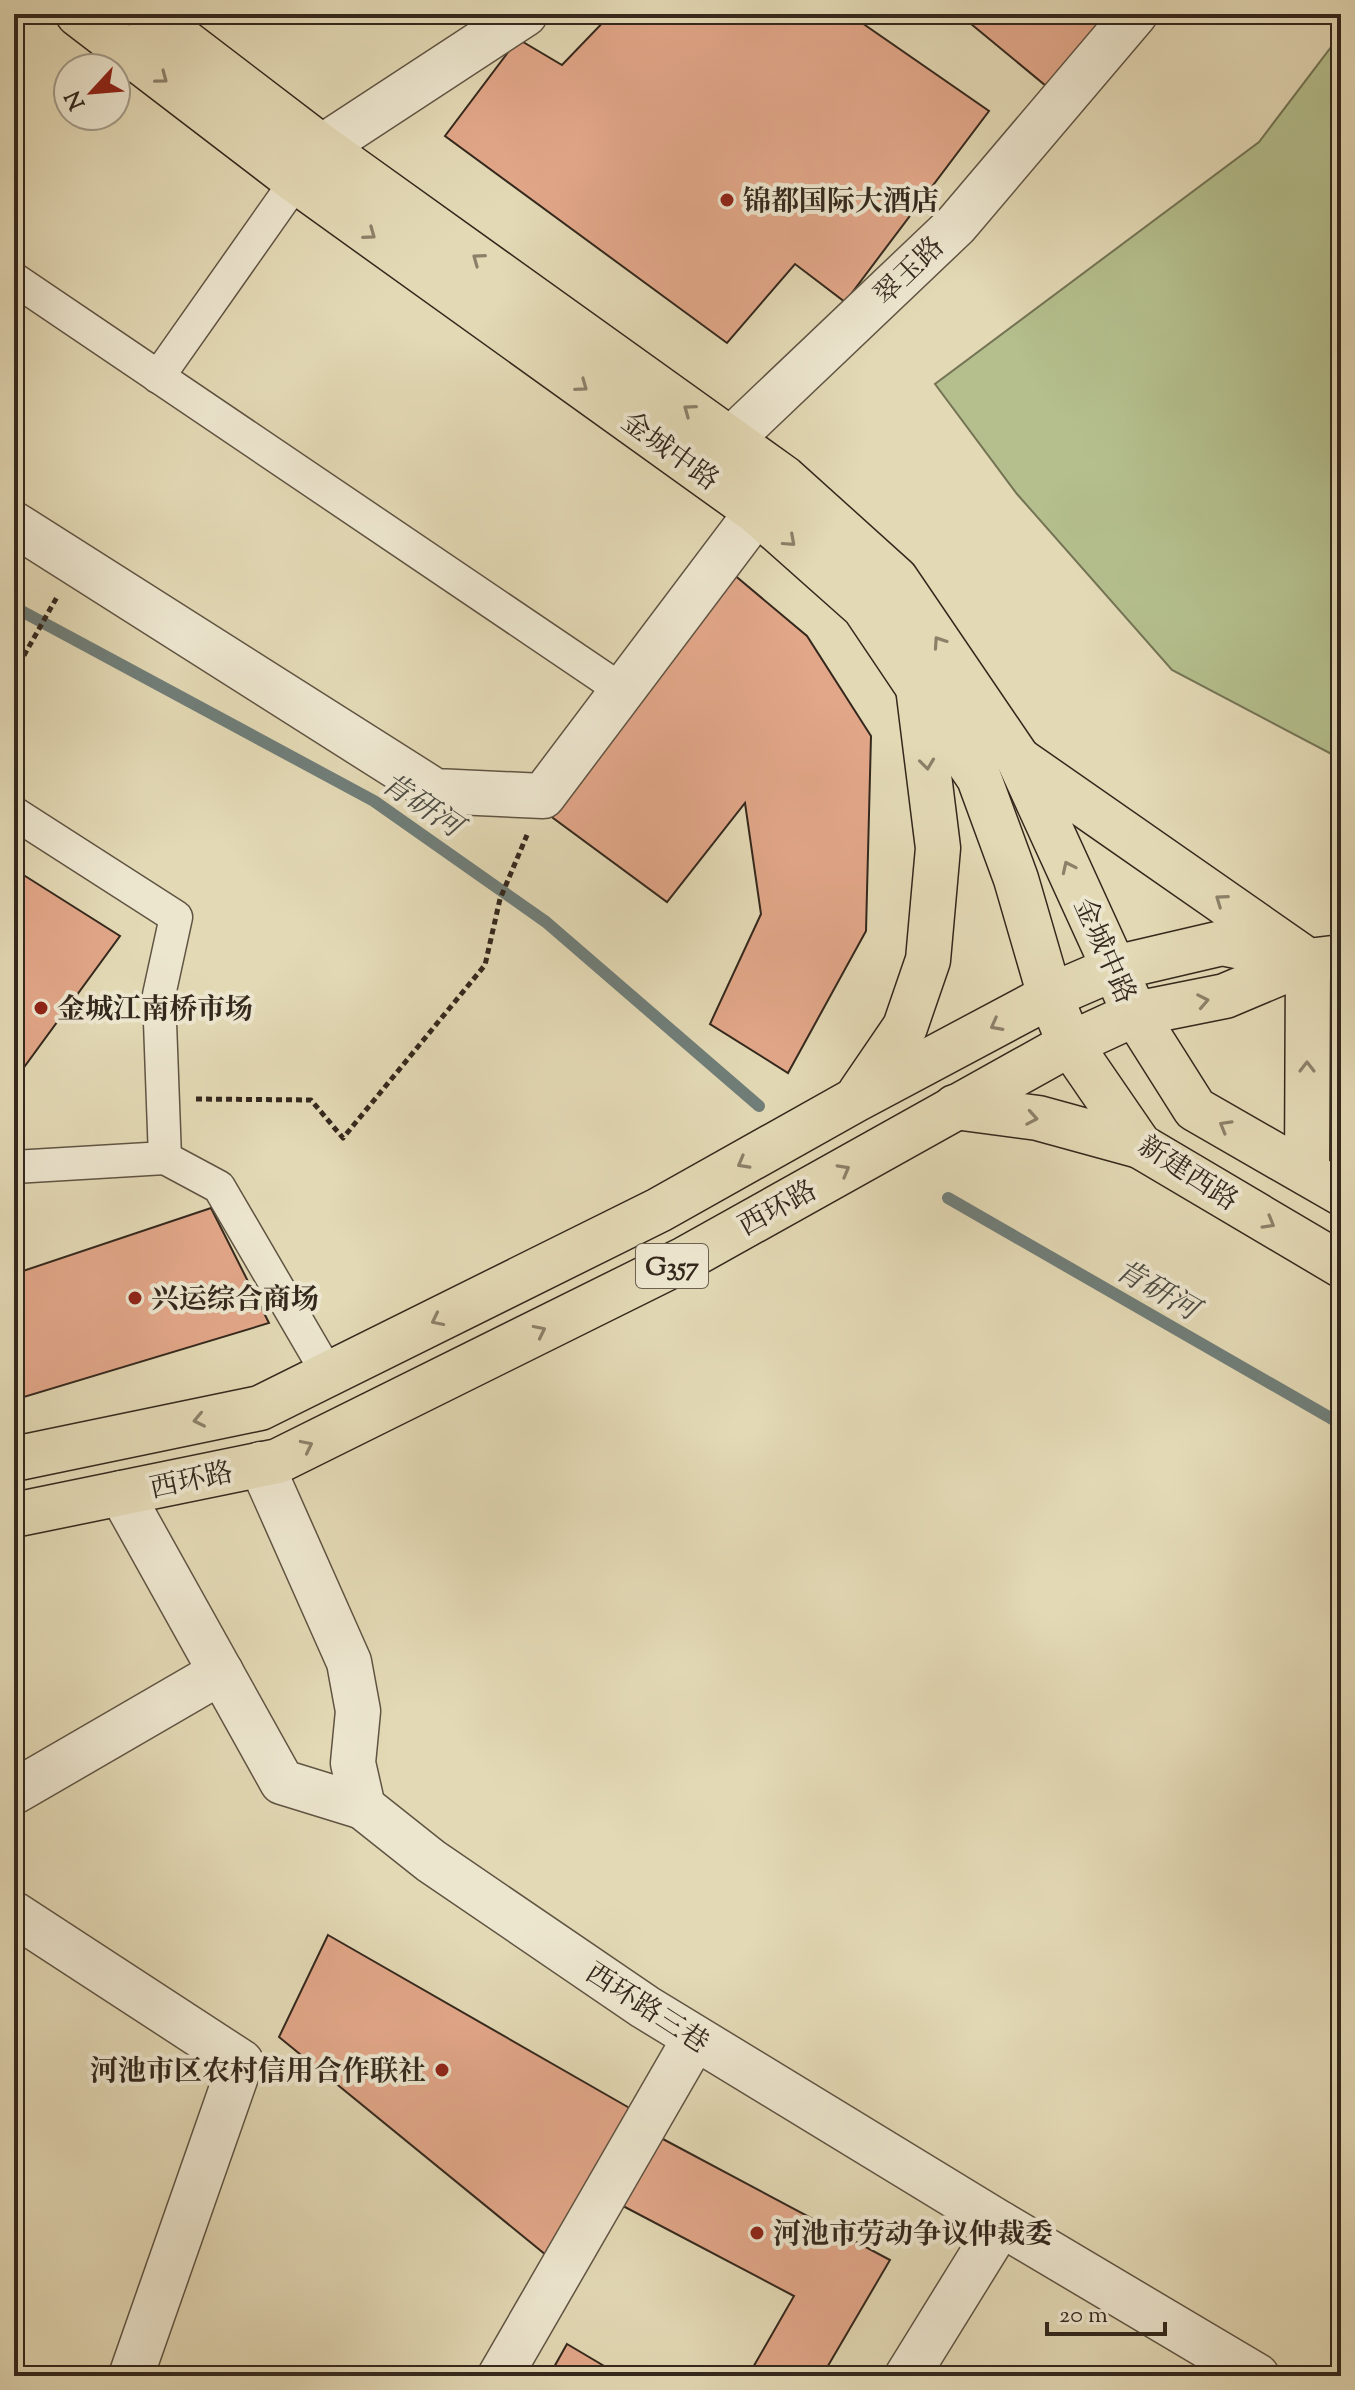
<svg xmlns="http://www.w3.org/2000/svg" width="1355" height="2390" font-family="'Sorts Mill Goudy','Noto Serif SC',serif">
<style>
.green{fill:#b4bf8d;stroke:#747455;stroke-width:2}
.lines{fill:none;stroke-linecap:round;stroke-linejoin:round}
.stream{stroke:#707e79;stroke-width:12}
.building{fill:#e2a789;stroke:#34281d;stroke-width:2}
.pedestrian-casing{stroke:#605443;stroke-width:35}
.minor-casing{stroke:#605443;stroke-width:47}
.primary-casing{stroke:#34281d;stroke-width:47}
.trunk-casing{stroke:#34281d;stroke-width:47}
.path{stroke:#34281d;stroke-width:5;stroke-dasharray:6 4;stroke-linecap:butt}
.pedestrian{stroke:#ede6cf;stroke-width:32}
.minor{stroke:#ede6cf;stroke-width:44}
.primary{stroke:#e3d9b5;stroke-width:44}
.trunk{stroke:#e3d9b5;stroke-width:44}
.oneway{stroke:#8c8069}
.poi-dot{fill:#8f2418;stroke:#ede6cf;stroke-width:3}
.labels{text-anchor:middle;stroke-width:8;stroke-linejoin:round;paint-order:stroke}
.shield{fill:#ede6cf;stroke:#6c6152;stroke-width:2}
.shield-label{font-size:26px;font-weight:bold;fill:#34281d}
.poi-label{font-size:28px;font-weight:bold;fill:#34281d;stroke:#ede6cf;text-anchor:start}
.street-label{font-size:28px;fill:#34281d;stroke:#ede6cf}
.water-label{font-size:30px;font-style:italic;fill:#4d4c43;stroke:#ede6cf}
</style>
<rect width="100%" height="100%" fill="#e3d9b5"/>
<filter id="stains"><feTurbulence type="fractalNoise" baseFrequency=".0025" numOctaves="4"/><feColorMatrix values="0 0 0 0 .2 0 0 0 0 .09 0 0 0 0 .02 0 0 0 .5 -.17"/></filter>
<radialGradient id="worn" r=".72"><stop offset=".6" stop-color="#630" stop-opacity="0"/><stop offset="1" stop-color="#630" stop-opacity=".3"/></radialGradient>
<path class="green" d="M1341,34v725l-169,-89 -155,-176 -82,-110 324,-242z"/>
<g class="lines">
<g class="stream">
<path d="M14,607l360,194 172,121 213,184"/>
<path d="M948,1198l393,226"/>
</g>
</g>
<g class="building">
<path d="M611,14h238l140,97 -144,191 -50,-38 -68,79 -282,-207 73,-97 44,26z"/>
<path d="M959,14h176l-72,86z"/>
<path d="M726,568l81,68 64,100 -5,195 -78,142 -78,-49 51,-110 -16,-111 -78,99 -118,-87z"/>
<path d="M14,869l106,67 -106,145z"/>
<path d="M211,1208l58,115 -255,77v-126z"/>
<path d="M328,1935l305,175 -87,145 -267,-218z"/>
<path d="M661,2138l229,122 -68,116h-74l46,-80 -171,-90z"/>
<path d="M567,2344l54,32h-72z"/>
</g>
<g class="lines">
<g class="pedestrian-casing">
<g id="pedestrian">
<path d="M14,279l609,412"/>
<path d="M158,377l138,-196"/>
<path d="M14,813l162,104 -17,78 6,163 54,29 109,187"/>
<path d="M14,1167l151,-9"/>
</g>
</g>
<g class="minor-casing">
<g id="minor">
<path d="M322,147l203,-133"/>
<path d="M730,440l226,-215 179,-211"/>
<path d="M14,524l421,267 108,5 214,-284"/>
<path d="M261,1464l88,198 9,49 -5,52 10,44 68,54 214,146 356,217 256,152"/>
<path d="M121,1493l161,289 81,25"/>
<path d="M14,1792l207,-120"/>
<path d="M14,1914l227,148 -110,314"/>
<path d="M500,2376l195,-338"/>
<path d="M907,2376l94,-152"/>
</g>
</g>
<g class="primary-casing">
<g id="primary">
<path d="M78,14l218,167 461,331 107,95 115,171 37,101 34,117 20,48 70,102 201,119"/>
<path d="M148,14l174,133 462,331 112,101 123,181 116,254 60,95 146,84"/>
<path d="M1021,761l287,200"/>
<path d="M955,1107l83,11 102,28"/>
</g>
</g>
<g class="trunk-casing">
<g id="trunk">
<path d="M860,1093l45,-66 23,-67 10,-112 -20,-161"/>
<path d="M1307,1173l1,-212"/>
<path d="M14,1459l246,-51 399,-198 196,-110 195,-104 65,-28 107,-25 86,18"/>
<path d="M14,1515l264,-54 407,-202 385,-215 65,-30 90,-18 83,-35 33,-4"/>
</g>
</g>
<g class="path">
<path d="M14,673l43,-76"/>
<path d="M196,1099l115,1 32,38 142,-173 15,-66 27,-64"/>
</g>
<use href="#pedestrian" class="pedestrian"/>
<use href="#minor" class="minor"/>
<use href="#primary" class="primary"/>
<use href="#trunk" class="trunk"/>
</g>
<defs><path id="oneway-chevron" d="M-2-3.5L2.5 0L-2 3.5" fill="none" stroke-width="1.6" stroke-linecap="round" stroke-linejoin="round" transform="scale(2)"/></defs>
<g class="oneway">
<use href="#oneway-chevron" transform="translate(162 78) rotate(37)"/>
<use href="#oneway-chevron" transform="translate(370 234) rotate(36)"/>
<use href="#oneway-chevron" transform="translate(478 259) rotate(-144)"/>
<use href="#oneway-chevron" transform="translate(582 386) rotate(36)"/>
<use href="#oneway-chevron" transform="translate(689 410) rotate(-144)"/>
<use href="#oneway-chevron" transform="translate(790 541) rotate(42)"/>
<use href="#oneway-chevron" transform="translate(939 642) rotate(-124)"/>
<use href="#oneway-chevron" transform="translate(927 764) rotate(83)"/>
<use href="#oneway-chevron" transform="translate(1068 867) rotate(-115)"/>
<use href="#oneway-chevron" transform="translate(1221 900) rotate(-145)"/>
<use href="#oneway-chevron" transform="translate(1203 1001) rotate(-11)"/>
<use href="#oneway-chevron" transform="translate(996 1025) rotate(152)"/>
<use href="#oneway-chevron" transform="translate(1307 1067) rotate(-90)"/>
<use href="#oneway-chevron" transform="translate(1032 1118) rotate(10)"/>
<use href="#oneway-chevron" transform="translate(1225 1126) rotate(-150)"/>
<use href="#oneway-chevron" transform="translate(743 1163) rotate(151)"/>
<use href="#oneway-chevron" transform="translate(844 1170) rotate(-29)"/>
<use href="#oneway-chevron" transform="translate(1269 1223) rotate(30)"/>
<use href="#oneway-chevron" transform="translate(437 1320) rotate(154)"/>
<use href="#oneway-chevron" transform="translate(540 1331) rotate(-26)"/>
<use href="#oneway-chevron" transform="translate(199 1420) rotate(168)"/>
<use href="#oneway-chevron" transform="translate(307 1446) rotate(-26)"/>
</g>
<g class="poi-dot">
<circle cx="727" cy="200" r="8"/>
<circle cx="41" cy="1008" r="8"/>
<circle cx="135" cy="1298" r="8"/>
<circle cx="442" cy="2070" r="8"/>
<circle cx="757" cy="2233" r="8"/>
</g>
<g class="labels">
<rect class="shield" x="636" y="1244" width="72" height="44" rx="6"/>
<g class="shield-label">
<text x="672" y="1275">G357</text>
</g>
<g class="poi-label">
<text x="743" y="210">锦都国际大酒店</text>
<text x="57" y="1018">金城江南桥市场</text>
<text x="151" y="1308">兴运综合商场</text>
<text x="426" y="2080" text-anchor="end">河池市区农村信用合作联社</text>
<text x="773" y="2243">河池市劳动争议仲裁委</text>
</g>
<g class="street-label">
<text transform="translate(908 270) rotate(-44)" y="10">翠玉路</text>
<text transform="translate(671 450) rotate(36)" y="10">金城中路</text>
<text transform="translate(1106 950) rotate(66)" y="10">金城中路</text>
<text transform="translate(1189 1172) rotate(33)" y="10">新建西路</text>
<text transform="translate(777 1207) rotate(-29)" y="10">西环路</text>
<text transform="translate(191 1479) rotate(-12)" y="10">西环路</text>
<text transform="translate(648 2007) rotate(33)" y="10">西环路三巷</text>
</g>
<g class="water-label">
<text transform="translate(422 804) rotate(34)" y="10">肯研河</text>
<text transform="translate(1157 1289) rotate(30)" y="10">肯研河</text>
</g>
</g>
<rect width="1355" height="2390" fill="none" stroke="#e3d9b5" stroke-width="48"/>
<rect x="16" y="16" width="1323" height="2358" fill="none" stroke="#34281d" stroke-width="4"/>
<rect x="24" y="24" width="1307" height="2342" fill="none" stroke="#34281d" stroke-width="2"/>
<g transform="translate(92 92) rotate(244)"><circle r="38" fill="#ede6cf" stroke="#a39a88" stroke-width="2"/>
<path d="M0-6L14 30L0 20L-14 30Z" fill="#8f2418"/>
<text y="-12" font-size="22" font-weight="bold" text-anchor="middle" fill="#34281d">N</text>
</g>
<path d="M1047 2322v12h118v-12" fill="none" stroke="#34281d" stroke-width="4"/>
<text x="1059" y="2322" font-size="24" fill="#34281d" stroke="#ede6cf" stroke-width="6" paint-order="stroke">20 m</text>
<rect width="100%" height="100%" filter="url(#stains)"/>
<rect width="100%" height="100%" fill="url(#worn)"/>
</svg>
